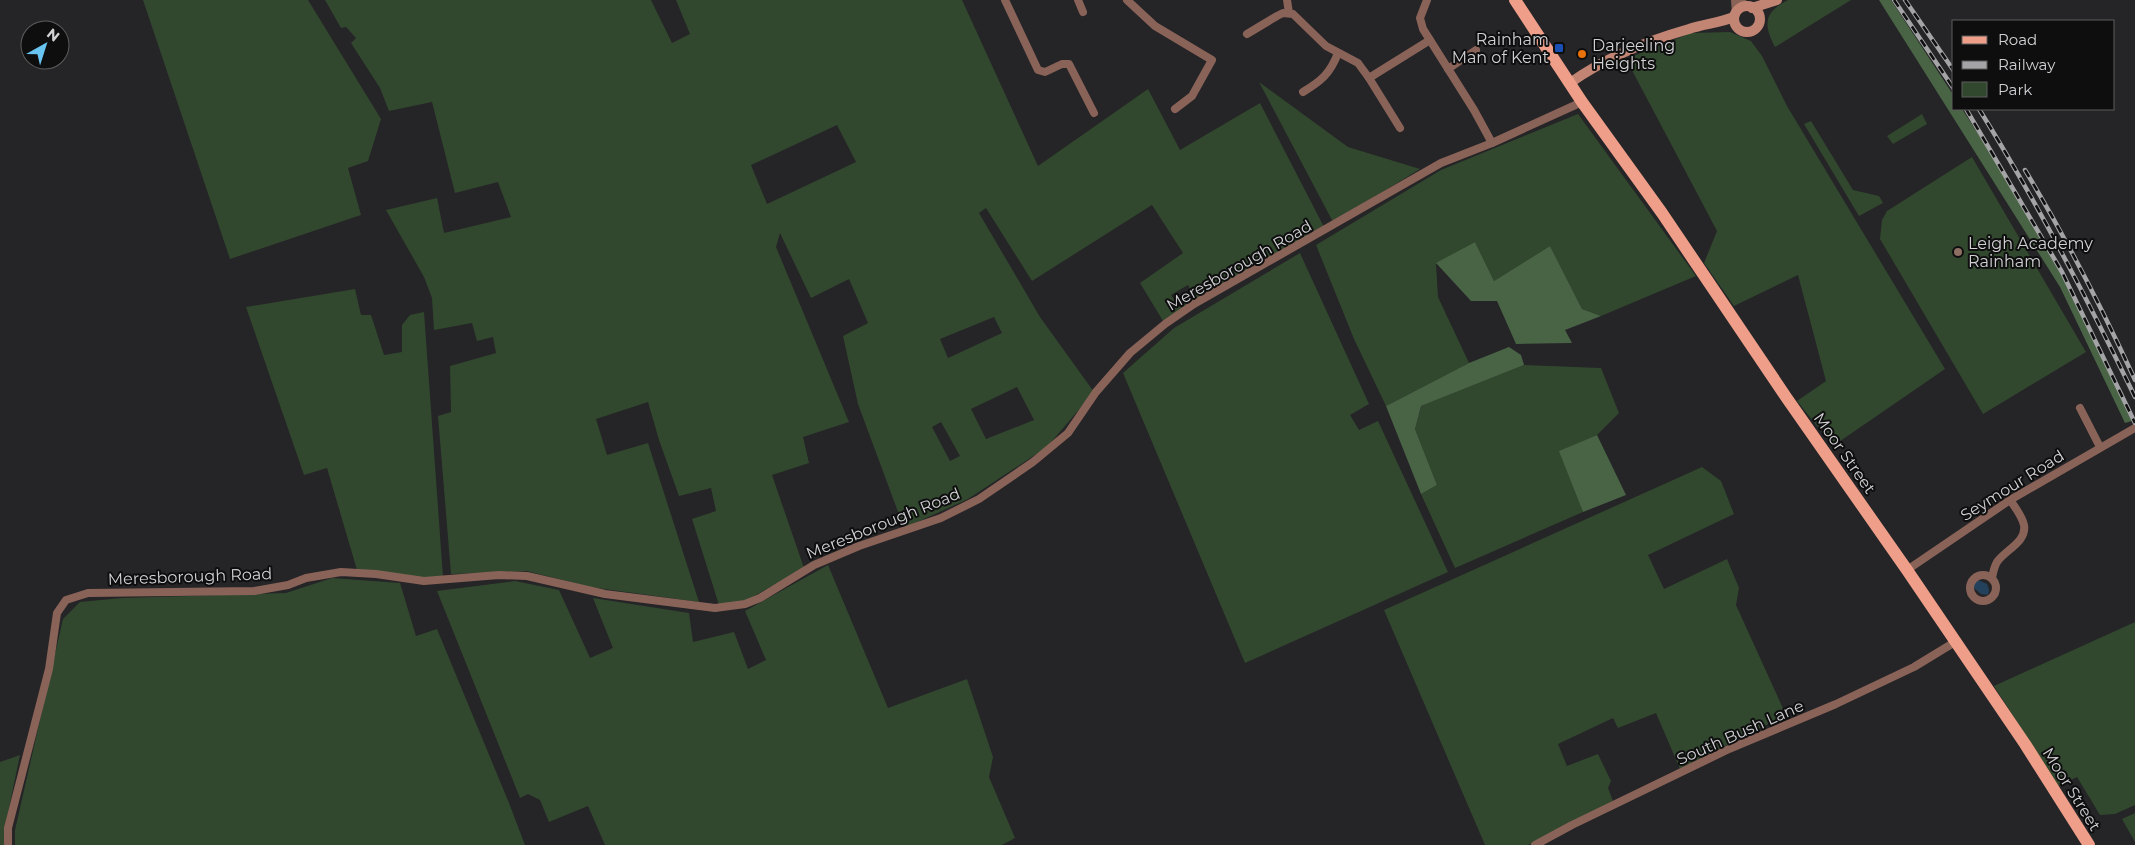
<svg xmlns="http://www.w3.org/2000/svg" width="2135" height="845" font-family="Montserrat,sans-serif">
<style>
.green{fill:#31482e;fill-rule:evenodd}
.forest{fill:#496445}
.water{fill:#24415c}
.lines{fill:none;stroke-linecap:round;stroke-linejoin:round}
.street{stroke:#896358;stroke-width:8}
.secondary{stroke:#c28574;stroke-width:10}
.primary{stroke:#ef9f89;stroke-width:12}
.rail-casing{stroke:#a4a3a6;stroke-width:4.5}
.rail{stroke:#0e0e0f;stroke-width:2.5;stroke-dasharray:8;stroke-linecap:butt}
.transit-dot{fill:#1a4fb4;stroke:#0e0e0f;stroke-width:2}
.food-dot{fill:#e8710a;stroke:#0e0e0f;stroke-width:2}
.education-dot{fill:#8d6e63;stroke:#0e0e0f;stroke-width:2}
.labels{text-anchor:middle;stroke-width:4;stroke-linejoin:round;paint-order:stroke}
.poi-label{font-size:16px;fill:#d1d0d3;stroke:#0e0e0f;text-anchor:start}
.street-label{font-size:16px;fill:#d1d0d3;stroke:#0e0e0f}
</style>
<rect width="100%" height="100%" fill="#252427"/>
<g class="green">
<path d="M143,0h165l73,119 -13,42 -20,7 13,47 -131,44z"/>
<path d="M325,0h326l21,43 18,-9 -14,-34h286l76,166 110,-77 32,61 80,-47 64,124 -117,65 -44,29 -23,-38 43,-30 -31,-48 -120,76 -46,-73 -7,5 61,104 54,75 -47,55 -79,52 -64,29 -46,-124 -15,-68 25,-13 -19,-44 -38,19 -31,-65 -4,14 73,175 -46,15 6,26 -37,12 32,93 -57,32 -28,5 -27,-86 24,-8 -5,-23 -32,8 -20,-56 -11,-38 -52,17 11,36 41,-12 51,159 -109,-15 -63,-16 -76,3 -13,-158 13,-4 -1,-46 46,-13 -3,-16 -16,4 -5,-18 -38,7 -2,-32 -8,-21 -38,-67 51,-12 7,35 67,-16 -13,-35 -43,11 -23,-91 -43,9 -9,-23 -29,-45 5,-5 -10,-11 -5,1zM837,125l19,37 -89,42 -16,-39zM1188,285l3,6 -6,4 2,4 -5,3 1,3 -4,2 -8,-12zM994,317l8,16 -54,25 -8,-19zM1017,387l17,33 -48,19 -15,-30zM941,422l19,34 -10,5 -18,-34z"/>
<path d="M1788,0h63l-76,47c-12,-23 -11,-35 13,-47z"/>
<path d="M1730,32l21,9 11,15 25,50 158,263 -112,77 -36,-45 29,-20 -28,-106 -64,31 -30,-43 13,-32 -91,-172 65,-26z"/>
<path d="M1259,82l89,65 72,22 -87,53z"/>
<path d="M1578,114l118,162 -95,40 -19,-7 -32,-63 -56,35 -19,-39 -39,22 2,33 31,66 -83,43 -32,-67 -38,-94 125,-75z"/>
<path d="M1922,114l5,10 -34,20 -6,-8z"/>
<path d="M1811,121l42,69 26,6 4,7 -24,13 -55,-92z"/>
<path d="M1972,157l114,195 -103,62 -103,-175 2,-19 5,-9z"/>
<path d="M1300,253l69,151 -19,11 9,15 19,-9 70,151 -203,91 -122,-290 51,-45z"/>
<path d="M355,289l6,26h10l13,40 18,-3v-27l8,-10 14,-3 19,265 -17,1 -69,-8 -30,-102 -23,7 -58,-168z"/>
<path d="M1524,365l77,3 18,45 -22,22 -37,16 23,61 -128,56 -34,-74 16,-9 -22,-56 6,-23z"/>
<path d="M1702,467l19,14 13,33 -86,41 16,34 63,-30 12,29 -3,17 50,110 -106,54 -24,-56 -38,15 -5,-10 -55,26 9,22 31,-12 13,27 -3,7 6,16 -86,41h-43l-101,-235z"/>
<path d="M828,565l60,143 79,-29 26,78 -4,20 26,61 -13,7h-397l-17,-39 -39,16 -9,-22 -12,-6 -8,4 -83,-207 78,-10 44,9 31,68 23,-10 -20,-50 96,15 4,29 41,-10 14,37 18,-9 -21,-49z"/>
<path d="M332,578l68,5 16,53 21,-7 72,174 16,42h-510v-15l48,-211 17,-17 42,-4 164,-5z"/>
<path d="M2135,622v183l-20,9 -15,1 -23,-38 -19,9 -64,-100z"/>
<path d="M20,755l-15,72v18h-5v-83z"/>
<path d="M2135,813v29l-13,-23z"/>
</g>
<g class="forest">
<path d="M1879,0h12l63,96v13h8c46,70 90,144 127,220 14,30 28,62 43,92l-7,2 -65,-136z"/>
<path d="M1475,242l19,39 56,-35 32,63 19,7 -36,14 7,13 -56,1 -19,-43h-26l-35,-38z"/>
<path d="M1509,347l12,8 3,10 -103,41 -6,23 22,56 -16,9 -35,-88 83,-43z"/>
<path d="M1597,435l29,60 -43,17 -24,-61z"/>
</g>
<path class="water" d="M1978,580l9,4 2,6 -1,5 -7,-1 -7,-6v-5z"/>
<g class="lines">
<g class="street">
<path d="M1005,0l33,70 7,2 17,-8h7l25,49"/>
<path d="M1078,0l5,12"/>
<path d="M1127,0l28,26 57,34 -20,36 -17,13"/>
<path d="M1287,0l2,13"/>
<path d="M1427,0l-7,18 3,11 51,81 18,33"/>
<path d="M1735,0l1,14"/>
<path d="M1740,0l6,6"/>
<path d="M1247,34l30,-18 6,-3 10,1 33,32 32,17 11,15 61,-38"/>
<path d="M1448,69l28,-19"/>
<path d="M1369,78l31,50"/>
<path d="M1303,92c18,-11 27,-18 35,-39"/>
<path d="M2080,408l20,39"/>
<path d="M1907,570l103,-70 125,-72"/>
<circle cx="1983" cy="588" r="13"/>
<path d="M1992,578c1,-5 2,-11 5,-16 8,-12 30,-20 27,-37 -2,-9 -9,-18 -14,-25"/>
<path d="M8,845v-17l41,-159 8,-56 9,-13 22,-7 166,-2 34,-6 18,-7 35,-6 35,2 48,7 75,-6 28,1 78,18 110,14 30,-4 15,-6 54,-33 45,-19 82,-28 38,-19 54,-37 35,-29 28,-41 34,-39 35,-29 29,-20 247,-141 51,-20 90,-41"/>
<path d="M1535,845l37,-20 157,-76 107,-45 78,-37 41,-25"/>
</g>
<g class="secondary">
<circle cx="1747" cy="19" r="13"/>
<path d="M1752,8l25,-8"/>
<path d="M1570,83c36,-26 77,-42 119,-54 15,-5 30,-6 45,-12"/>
</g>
<path class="primary" d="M1515,0l67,102 80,111 124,184 121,173 118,174 64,101"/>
<g class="rail-casing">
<g id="rail">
<path d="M1894,0l60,89"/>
<path d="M1905,0l49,71"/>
<path d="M1966,109l96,163 73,151"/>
<path d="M1979,109c58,93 108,189 156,288"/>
<path d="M2025,170c41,68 77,138 110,210"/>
</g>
</g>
<use href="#rail" class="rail"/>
</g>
<rect class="transit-dot" x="1554" y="43" width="10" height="10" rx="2.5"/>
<circle class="food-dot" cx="1582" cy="54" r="5"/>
<circle class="education-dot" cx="1958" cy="252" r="5"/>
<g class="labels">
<g class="poi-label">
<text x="1549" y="45" text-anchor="end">Rainham<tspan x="1549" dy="18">Man of Kent</tspan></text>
<text x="1592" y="51">Darjeeling<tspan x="1592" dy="18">Heights</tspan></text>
<text x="1968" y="249">Leigh Academy<tspan x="1968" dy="18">Rainham</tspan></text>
</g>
<g class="street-label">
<text transform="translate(1239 265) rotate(-30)" y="6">Meresborough Road</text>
<text transform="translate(1845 453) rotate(55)" y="6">Moor Street</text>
<text transform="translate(2012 485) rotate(-32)" y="6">Seymour Road</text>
<text transform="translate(883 523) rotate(-22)" y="6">Meresborough Road</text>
<text transform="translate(190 576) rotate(-2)" y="6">Meresborough Road</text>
<text transform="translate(1740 732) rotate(-24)" y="6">South Bush Lane</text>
<text transform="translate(2072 789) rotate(58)" y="6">Moor Street</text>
</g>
</g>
<rect x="1952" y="20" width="162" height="90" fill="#0e0e0f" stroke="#5c5c5d"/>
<rect x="1962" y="36" width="25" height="8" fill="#ef9f89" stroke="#5c5c5d"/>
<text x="1998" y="45" font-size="15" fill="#d1d0d3">Road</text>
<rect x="1962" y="61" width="25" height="8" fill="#a4a3a6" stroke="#5c5c5d"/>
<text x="1998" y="70" font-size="15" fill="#d1d0d3">Railway</text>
<rect x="1962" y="82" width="25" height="15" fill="#31482e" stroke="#5c5c5d"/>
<text x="1998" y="95" font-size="15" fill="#d1d0d3">Park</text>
<g transform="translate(45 45) rotate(39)"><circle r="24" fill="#0e0e0f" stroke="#5c5c5d"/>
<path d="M0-4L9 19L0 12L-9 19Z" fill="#68c4f0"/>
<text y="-8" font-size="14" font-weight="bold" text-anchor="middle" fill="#d1d0d3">N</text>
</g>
</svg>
